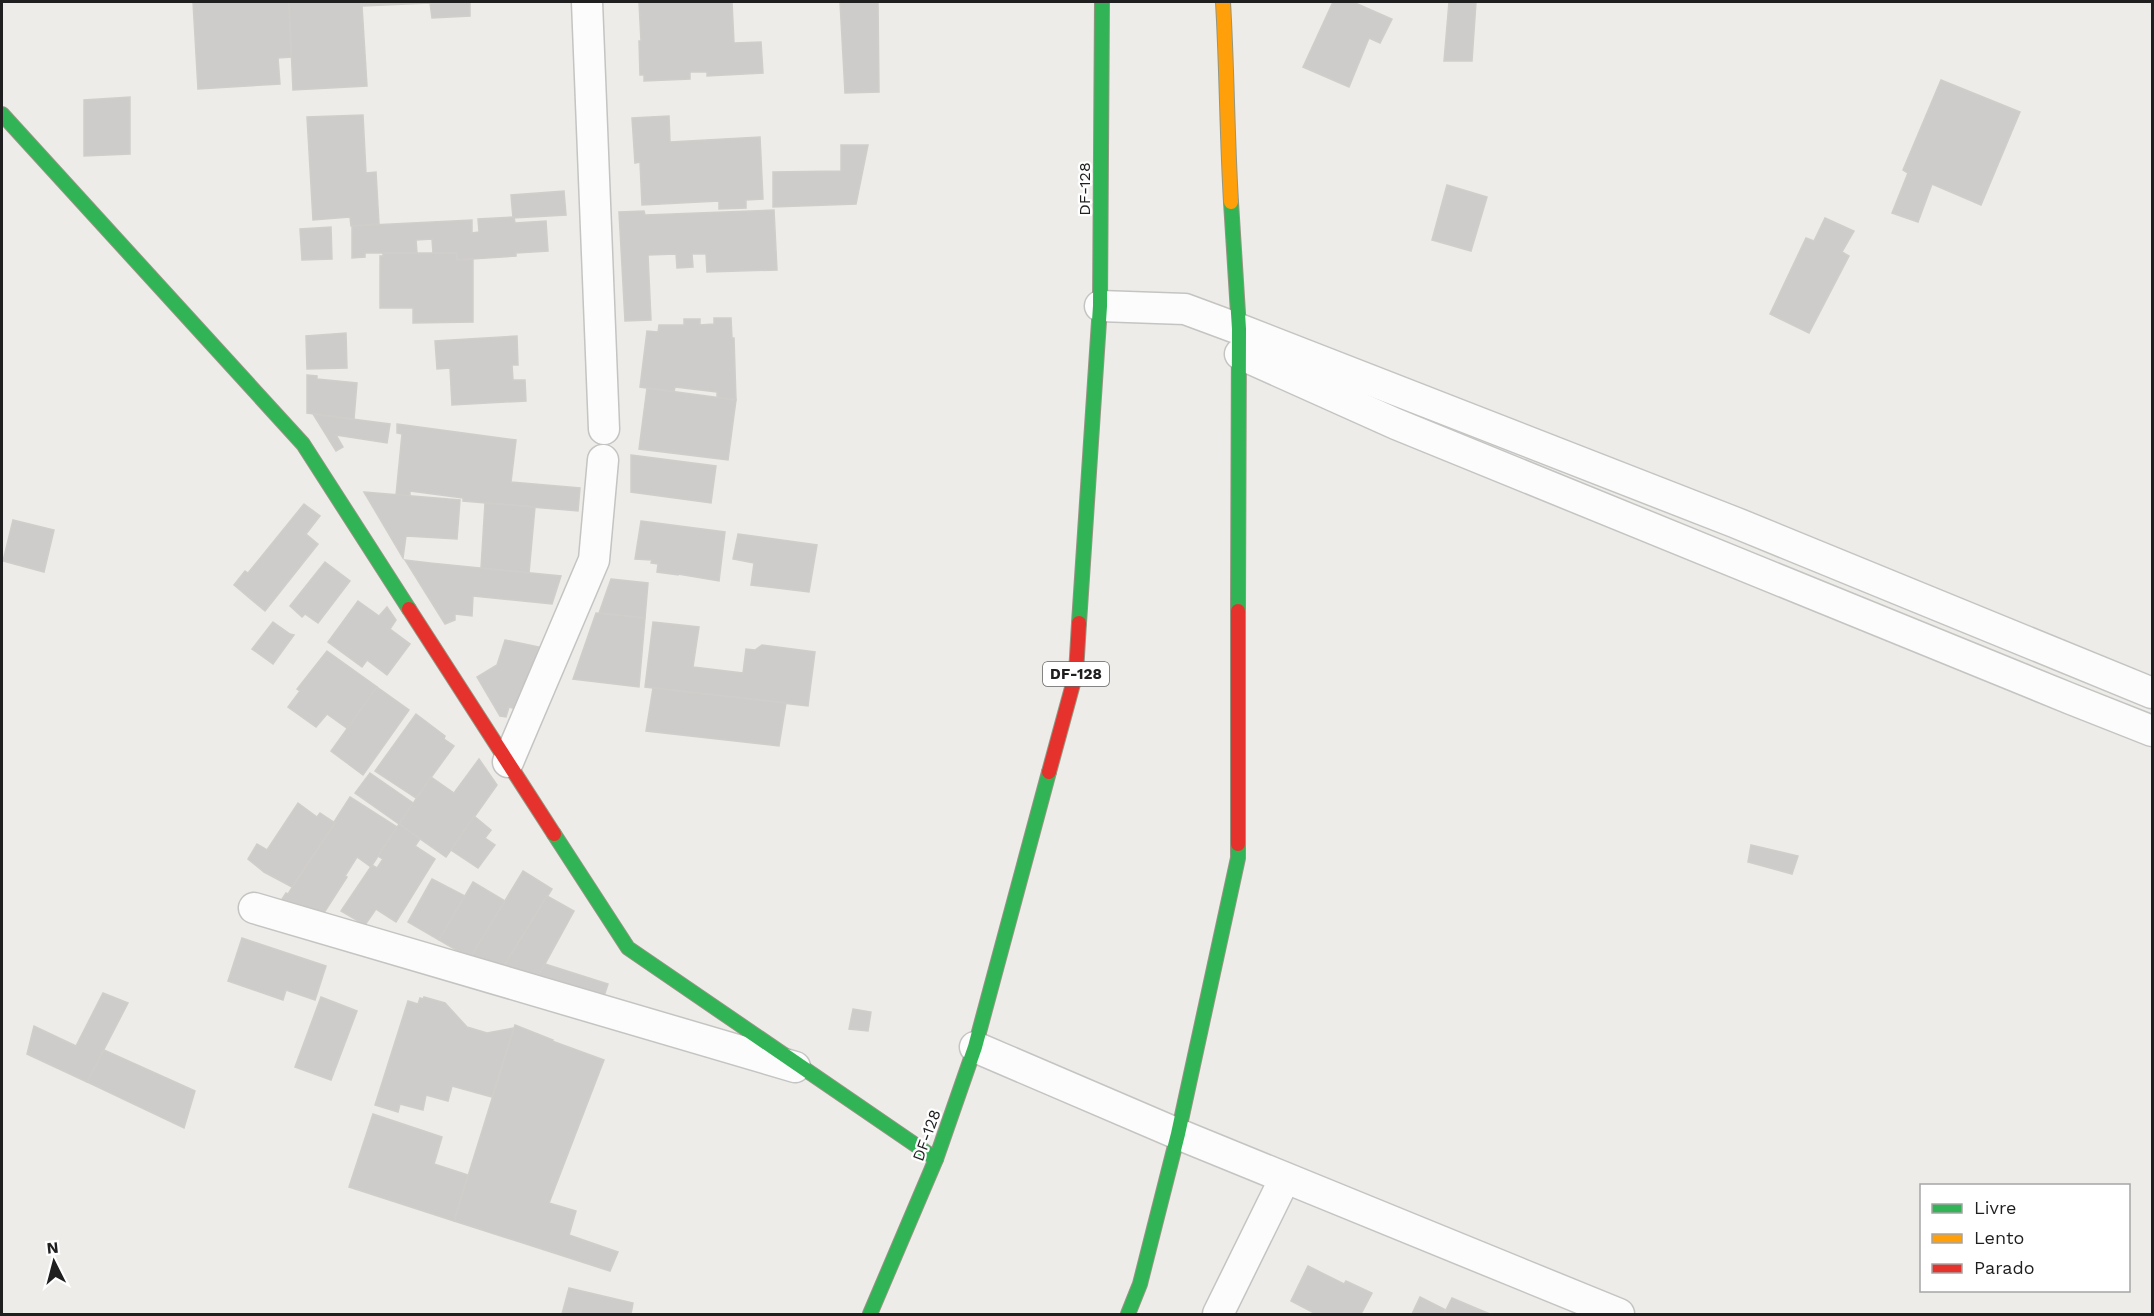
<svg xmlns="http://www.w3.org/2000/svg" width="2154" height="1316" font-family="'Work Sans',sans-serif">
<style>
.building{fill:#ceccca;stroke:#d0ceca;stroke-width:1.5}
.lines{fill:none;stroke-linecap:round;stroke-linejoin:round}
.street-casing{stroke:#c4c4c2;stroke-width:33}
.fast-casing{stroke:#939682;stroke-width:16}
.slow-casing{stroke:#939682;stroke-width:16}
.jam-casing{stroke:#939682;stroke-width:16}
.street{stroke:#fcfcfc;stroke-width:30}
.fast{stroke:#30b455;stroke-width:14}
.slow{stroke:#ff9f0a;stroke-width:14}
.jam{stroke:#e5322d;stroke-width:14}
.labels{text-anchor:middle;stroke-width:4.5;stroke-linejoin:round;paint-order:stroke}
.shield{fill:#fff;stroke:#626262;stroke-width:1.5}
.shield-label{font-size:15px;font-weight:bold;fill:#1f1f1f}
.street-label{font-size:16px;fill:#1f1f1f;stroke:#fff}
</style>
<rect width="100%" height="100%" fill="#edece9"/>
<g class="building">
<path d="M193,2h96l2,55 -13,1 2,26 -82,5z"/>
<path d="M289,2h181v14l-38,2 -2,-15 -68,3 5,80 -74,4z"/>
<path d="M639,2h93l2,41 27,-1 2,31 -56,3v-4h-17v7l-46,2v-6h-4l-1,-34h2z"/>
<path d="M840,2h38l1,90 -34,1z"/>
<path d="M1333,2h20l39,17 -12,24 -11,-5 -20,49 -46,-20z"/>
<path d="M1449,2h27l-4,59h-28z"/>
<path d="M1941,80l79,32 -39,93 -49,-21 -14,38 -26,-9 16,-40 -5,-3z"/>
<path d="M130,97v57l-46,2v-56z"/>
<path d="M363,115l3,58 10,-1 3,52 -28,2 -1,-9 -37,3 -6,-103z"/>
<path d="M669,116l1,26 90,-5 3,62 -17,1v8l-27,1v-8l-77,4 -2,-43 -5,1 -3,-45z"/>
<path d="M841,145h27l-12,59 -83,3v-35l68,-1z"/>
<path d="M1447,185l40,12 -16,54 -39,-11z"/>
<path d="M564,191l2,24 -53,3 -2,-23z"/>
<path d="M774,210l3,60 -70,2 -1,-18h-14l1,13 -16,1 -1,-14 -28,1 3,65 -26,1 -6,-109 25,-1 1,4z"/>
<path d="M514,217l1,6 31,-2 2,30 -32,2v3l-59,4v-7h-24l-1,-14 -16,1 1,13h-52v4l-13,1v-32l120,-6v13l7,-1 -1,-13z"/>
<path d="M1825,218l29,13 -12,21 7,4 -40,77 -39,-19 36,-76 8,3z"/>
<path d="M331,227l1,32 -30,1 -2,-31z"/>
<path d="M383,253h74v7l16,-1v63l-60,1v-15h-33v-52h3z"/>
<path d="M714,318h17l1,20h2l2,62 -19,-2v-6l-42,-5 -1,5 -34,-5 7,-56 11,1 1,-7h25v-6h16v6l14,-1z"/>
<path d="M346,333l1,35 -40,1 -1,-33z"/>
<path d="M517,336l1,29h-6l1,15h12l1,21 -74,4 -2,-37 -13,1 -2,-28z"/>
<path d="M307,375l10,1v3l40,4 -3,36 -47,-6z"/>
<path d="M647,388l89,12 -8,60 -89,-11z"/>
<path d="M313,414l77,10 -3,19 -51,-8 7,12 -7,4z"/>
<path d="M397,424l119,16 -5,42 69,6 -2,23 -115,-10v-3l-53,-7v5l-14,-1 6,-61 -5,-1z"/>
<path d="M631,455l85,11 -5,37 -80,-11z"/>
<path d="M364,492l96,8 -3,39 -51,-3 -3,22z"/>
<path d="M485,503l50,4 -6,66 -48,-5z"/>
<path d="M304,504l16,12 -14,18 12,10 -53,67 -31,-26 11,-14 3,2z"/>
<path d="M13,520l41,10 -10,42 -41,-11z"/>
<path d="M641,521l84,11 -6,49 -41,-7v1l-21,-3 1,-8 -7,-1 1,-3 -17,-1z"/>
<path d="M738,534l79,11 -8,47 -58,-7 3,-22 -21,-4z"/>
<path d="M405,560l25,3 131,13 -9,28 -79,-8 -1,20 -17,-2v6l-10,4z"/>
<path d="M325,562l25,19 -32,42 -13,-9 -3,3 -12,-11z"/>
<path d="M611,579l37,4 -3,35 -46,-5z"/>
<path d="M358,601l21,15 8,-9 9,13 -6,9 20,15 -23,31 -20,-15 -5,7 -34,-25z"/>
<path d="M596,613l49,5 -6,69 -66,-8z"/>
<path d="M273,622l17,12 4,1 -21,29 -21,-15z"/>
<path d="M653,622l46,5 -6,40 50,6 3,-24 9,1 7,-5 53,7 -7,54 -163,-19z"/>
<path d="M505,640l34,7 -20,63 -10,-3 -3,10 -6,-1 -23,-39 20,-12z"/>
<path d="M327,651l50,36 -29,42 -21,-15 -11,13 -28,-20 12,-16 -3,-2z"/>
<path d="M377,687l32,23 -46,65 -32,-24z"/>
<path d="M653,688l133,15 -7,43 -133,-15z"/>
<path d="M416,714l29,22 -1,3 10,7 -38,52 -41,-27z"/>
<path d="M479,759l18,26 -51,72 -47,-33 32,-47 23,16z"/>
<path d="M370,773l43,30 -14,21 -44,-31z"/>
<path d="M350,797l47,30 -26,40 -14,-10 -12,19 2,1 -25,39 -45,-9 9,-14 2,1z"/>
<path d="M298,803l19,14 3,-4 15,10 -43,64 -28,-15 -16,-13 9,-15 10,6z"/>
<path d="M474,816l17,14 -6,8 10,7 -17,23 -27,-18z"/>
<path d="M399,824l21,15 -5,7 20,13 -39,63 -20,-13 -11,16 -24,-14 31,-46 5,3 6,-9 -5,-3z"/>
<path d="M1751,845l47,11 -6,18 -44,-12z"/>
<path d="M523,871l29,18 -53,85 -29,-16z"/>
<path d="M432,879l33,17 -26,44 -31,-18z"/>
<path d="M473,882l32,19 -35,57 -31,-18z"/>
<path d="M547,896l27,15 -46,84 -31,-18z"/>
<path d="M242,938l84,28 -11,34 -29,-10 -3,10 -55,-19z"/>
<path d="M545,964l63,20 -13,40 -71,-23z"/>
<path d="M103,993l25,10 -41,79 -60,-28 7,-28 42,20z"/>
<path d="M321,997l36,14 -26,69 -36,-13z"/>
<path d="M424,997l21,6 22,24 20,6 27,-5 -22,69 -40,-11 -4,15 -22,-6 -3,15 -23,-6 -2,8 -23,-7 33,-104 10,3 2,-6 3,1z"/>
<path d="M853,1009l18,3 -3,19 -19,-2z"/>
<path d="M515,1025l38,15 -1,1 52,19 -55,143 27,8 -7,24 49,17 -8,19 -156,-50z"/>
<path d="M104,1050l91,41 -11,37 -97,-46z"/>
<path d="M373,1114l69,23 -8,27 34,11 -14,46 -105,-34z"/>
<path d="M1308,1266l36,18 2,-3 26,12 -11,21h-45l-25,-13z"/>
<path d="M569,1288l64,15 -2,11h-69z"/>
<path d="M1420,1297l26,13 -2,4h-32z"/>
<path d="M1452,1298l26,11 12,5h-46z"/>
</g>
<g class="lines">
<g class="street-casing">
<g id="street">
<path d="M587,2l17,427"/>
<path d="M1100,306l85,3 54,20 495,193 418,171"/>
<path d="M1240,354l156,70 675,275 81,32"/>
<path d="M508,762l86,-202 9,-100"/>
<path d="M254,908l541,159"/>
<path d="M975,1047l203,87 441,180"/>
<path d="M1218,1314l67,-136"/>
</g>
</g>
<g class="fast-casing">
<g id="fast">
<path d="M2,114l301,330 106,165"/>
<path d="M1231,202l8,127 -1,282"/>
<path d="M1079,623l21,-317 2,-304"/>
<path d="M554,834l74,114 308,211"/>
<path d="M870,1314l66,-155 39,-112 74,-275"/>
<path d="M1128,1314l12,-30 38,-150 60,-276v-14"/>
</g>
</g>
<g class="slow-casing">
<path id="slow" d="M1223,2c4,67 4,133 8,200"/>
</g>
<g class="jam-casing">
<g id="jam">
<path d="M409,609l145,225"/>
<path d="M1049,772l27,-99 3,-50"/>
<path d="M1238,844v-233"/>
</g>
</g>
<use href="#street" class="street"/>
<use href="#fast" class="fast"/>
<use href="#slow" class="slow"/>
<use href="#jam" class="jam"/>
</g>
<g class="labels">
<rect class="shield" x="1043" y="662" width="66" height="24" rx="4.5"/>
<g class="shield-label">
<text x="1076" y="679">DF-128</text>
</g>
<g class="street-label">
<text transform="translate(1084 189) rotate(-90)" y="6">DF-128</text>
<text transform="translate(926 1135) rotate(-70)" y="6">DF-128</text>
</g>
</g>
<rect width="2154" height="1316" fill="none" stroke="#1f1f1f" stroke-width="6"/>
<rect x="1920" y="1184" width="210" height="108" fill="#ffffff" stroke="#a5a5a5" stroke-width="1.5"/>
<rect x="1932" y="1204" width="30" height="9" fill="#30b455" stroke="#a5a5a5" stroke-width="1.5"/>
<text x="1974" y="1214" font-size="18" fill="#1f1f1f">Livre</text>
<rect x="1932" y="1234" width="30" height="9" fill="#ff9f0a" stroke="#a5a5a5" stroke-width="1.5"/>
<text x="1974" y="1244" font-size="18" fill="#1f1f1f">Lento</text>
<rect x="1932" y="1264" width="30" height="9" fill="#e5322d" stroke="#a5a5a5" stroke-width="1.5"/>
<text x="1974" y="1274" font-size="18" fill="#1f1f1f">Parado</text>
<g transform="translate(54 1262) rotate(354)" stroke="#ffffff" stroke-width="4.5" paint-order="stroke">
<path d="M0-4.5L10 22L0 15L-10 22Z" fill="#1f1f1f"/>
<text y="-9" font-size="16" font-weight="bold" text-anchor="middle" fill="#1f1f1f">N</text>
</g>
</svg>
